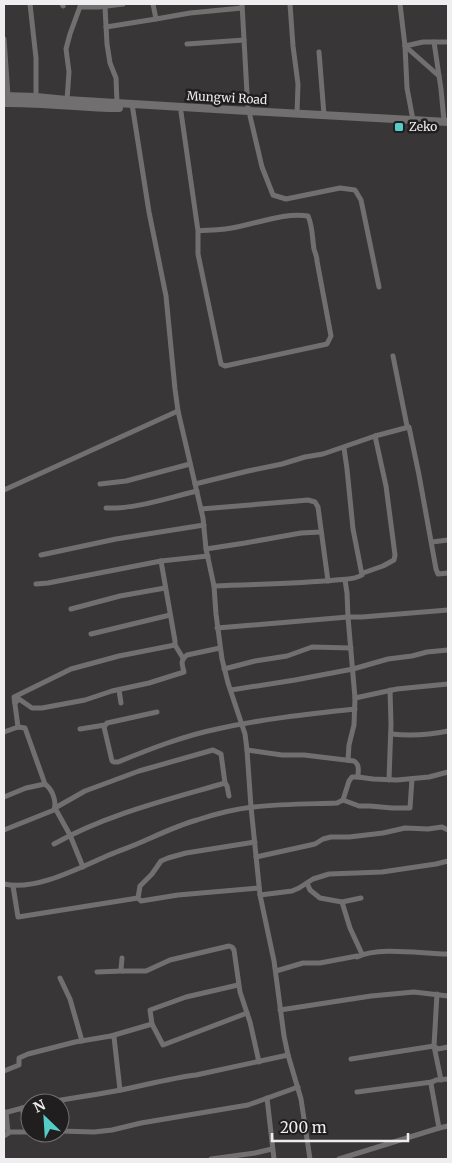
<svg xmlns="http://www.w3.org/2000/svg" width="452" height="1163" font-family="Merriweather,serif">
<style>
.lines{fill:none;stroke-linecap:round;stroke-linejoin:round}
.minor{stroke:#726f71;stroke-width:5}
.secondary{stroke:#726f71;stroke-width:8}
.poi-dot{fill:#54cdc7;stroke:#201e1f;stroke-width:2}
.labels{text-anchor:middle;stroke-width:5;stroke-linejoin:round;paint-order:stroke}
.street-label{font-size:12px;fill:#efedef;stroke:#201e1f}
.poi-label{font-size:12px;fill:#efedef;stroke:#201e1f;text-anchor:start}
</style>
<rect width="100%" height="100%" fill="#393638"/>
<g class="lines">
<g class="minor">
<path d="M30,4l6,54v39"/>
<path d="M62,4l1,2"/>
<path d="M153,4l3,15 34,-6 52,-5"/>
<path d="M242,4l6,107"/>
<path d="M290,4l3,42 5,38 -1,29"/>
<path d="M400,4l5,42 2,42 6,32"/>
<path d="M80,7h19l24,-3"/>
<path d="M105,7l2,37 3,19 6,15 1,25"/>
<path d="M106,27l50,-8"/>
<path d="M4,39l4,57"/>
<path d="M434,42l7,47 3,32"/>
<path d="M187,44l57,-4"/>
<path d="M405,46l34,30"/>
<path d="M405,46l18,-4h25"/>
<path d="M319,52l5,63"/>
<path d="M67,100l2,-28 -3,-23 4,-15 11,-30"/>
<path d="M132,104l17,108 17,84 9,93 3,22 25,107 3,31 8,37 2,28 6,45 6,24 17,51 2,16 4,57 9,88 14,66 10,75 4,19 13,44 9,60"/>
<path d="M181,112l17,119v23l23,110 4,2 102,-22 4,-8 -14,-75c0,-5 -2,-8 -3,-12 -2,-11 -1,-22 -6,-33 -21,-4 -50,7 -71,11 -12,3 -26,3 -39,4"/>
<path d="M250,116l12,51 11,28 13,4 54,-11 15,2 6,10 18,87"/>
<path d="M393,356l14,70"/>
<path d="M100,484l26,-3 64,-17"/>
<path d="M195,484l53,-13 34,-7 23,-7 18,-3 52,-18 34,-9 10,48 17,94 2,5 10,-1"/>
<path d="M4,490l174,-79"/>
<path d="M106,508c30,1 61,-10 91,-17"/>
<path d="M201,509l96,-8 11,-1 7,2 3,5 10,74"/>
<path d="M432,542l16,-2"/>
<path d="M206,549l39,-6 56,-10 20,-1"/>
<path d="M41,555l75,-16 88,-14"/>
<path d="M161,561l14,80v4l8,13"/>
<path d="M363,573l20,-7 11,-6 1,-5 -9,-69 -11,-50"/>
<path d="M345,580l2,13 1,24 7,81 -1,27 -5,20 -1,15"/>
<path d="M36,584l12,-1 113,-22 47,-5"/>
<path d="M214,586c40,-2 81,-2 122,-6 9,-1 18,0 26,-5l-9,-46 -6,-60 -3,-21"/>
<path d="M71,609l49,-13 45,-8"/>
<path d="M217,628l131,-11h14l86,-7"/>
<path d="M91,634l79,-19"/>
<path d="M224,669l31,-8 32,-5 25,-9 39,1"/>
<path d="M119,690l2,13"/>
<path d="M231,690l64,-10 58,-11 35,-10 24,-3 15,-4 21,-2"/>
<path d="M355,698l42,-9 51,-5"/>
<path d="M15,703l4,-4 13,9h10l43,-8 27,-9 37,-8 35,-11c-2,-8 -4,-12 3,-17l33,-7"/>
<path d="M157,712l-50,11 -3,4 8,34 2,1h4c32,-13 65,-26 99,-33 45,-10 91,-15 138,-20"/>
<path d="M18,727l-4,-30 57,-28 48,-13 56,-11"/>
<path d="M80,729l25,-4"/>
<path d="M4,732l14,-5 7,1 20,56"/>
<path d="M391,734c19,2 38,1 57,-3"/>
<path d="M247,750l35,5h22l50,6c6,4 4,9 4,16"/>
<path d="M389,780l2,-56 -1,-34"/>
<path d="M4,797l22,-9 19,-4c7,5 12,17 9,26l-50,20"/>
<path d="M343,800l16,6h11l22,2h18l2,-29"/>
<path d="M255,842l-69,11 -18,5 -7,3 -9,13 -12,12 -2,12 3,3 37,-6 81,-7"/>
<path d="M54,844c54,-30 113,-44 171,-61"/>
<path d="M256,857l59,-13 8,-5 8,-2h18l34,-4 22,-5 23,1 14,-2 6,3"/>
<path d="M83,867l-13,-32 -15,-27 30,-17 54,-20 74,-21 8,4 4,29 2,3 2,10"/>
<path d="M307,883l3,7 10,8 22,4 19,-4"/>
<path d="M4,884c32,7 75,-16 105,-29 12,-5 24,-9 35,-14 18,-8 35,-16 53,-21 18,-6 38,-11 56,-13 28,-3 56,-3 84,-4l6,-3 6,-19 3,-4h6l15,2 24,1 32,-3 19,-5"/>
<path d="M13,886l5,31 120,-19"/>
<path d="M260,895l32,-4 7,-3 14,-9 16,-5 53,-2 54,-8 12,-3"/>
<path d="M342,902l8,26 12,26"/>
<path d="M357,957c23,-11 65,-3 91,-3"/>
<path d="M122,958l-1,11 1,2h24l24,-11 59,-14 3,1 2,3 6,42 10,30 9,40"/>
<path d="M276,971l27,-8h17l37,-7"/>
<path d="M97,972l25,-1"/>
<path d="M60,978l10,21 12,42"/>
<path d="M238,985l-52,12 -36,13 2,14 11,21 84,-32"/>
<path d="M437,994l-3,52 4,3 10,-2"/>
<path d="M280,1010l91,-14 43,-4 34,4"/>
<path d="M111,1036l3,1 6,53"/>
<path d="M351,1059l83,-13 7,34"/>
<path d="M4,1071l15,-6v-7l9,-4 47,-12 36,-6 41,-12"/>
<path d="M357,1092l75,-10"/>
<path d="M267,1098l7,61"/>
<path d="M45,1103c25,-5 50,-8 76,-13 25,-5 50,-12 75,-15l92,-20"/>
<path d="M22,1108l6,24"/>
<path d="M6,1112l2,21"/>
<path d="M4,1113l26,-7"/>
<path d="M439,1128l-8,-44 1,-2 4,-2 12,-1"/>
<path d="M60,1131l34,1 18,-2 29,-7 107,-18 50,-18"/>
<path d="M4,1136l6,-4h20"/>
<path d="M211,1159l44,-6 17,-4"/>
<path d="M339,1159l100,-31 9,-2"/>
</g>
<g class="secondary">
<path d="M4,96l32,1 31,3 181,11 200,11"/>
<path d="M4,103c38,-1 77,5 115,5"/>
</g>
</g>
<rect class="poi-dot" x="394" y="122" width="10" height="10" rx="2.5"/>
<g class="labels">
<g class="street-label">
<text transform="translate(227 98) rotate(3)" y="4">Mungwi Road</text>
</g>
<g class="poi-label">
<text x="409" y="131">Zeko</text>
</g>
</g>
<rect width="452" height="1163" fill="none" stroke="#efedef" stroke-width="10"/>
<g transform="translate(45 1118) rotate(335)"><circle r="24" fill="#201e1f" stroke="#737172"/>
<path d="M0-4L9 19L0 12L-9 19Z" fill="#54cdc7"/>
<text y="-8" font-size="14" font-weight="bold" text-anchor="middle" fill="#efedef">N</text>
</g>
<path d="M272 1133v8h136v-8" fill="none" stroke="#efedef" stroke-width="2.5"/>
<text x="280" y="1133" font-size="15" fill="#efedef" stroke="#201e1f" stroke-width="4" paint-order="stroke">200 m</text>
</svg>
